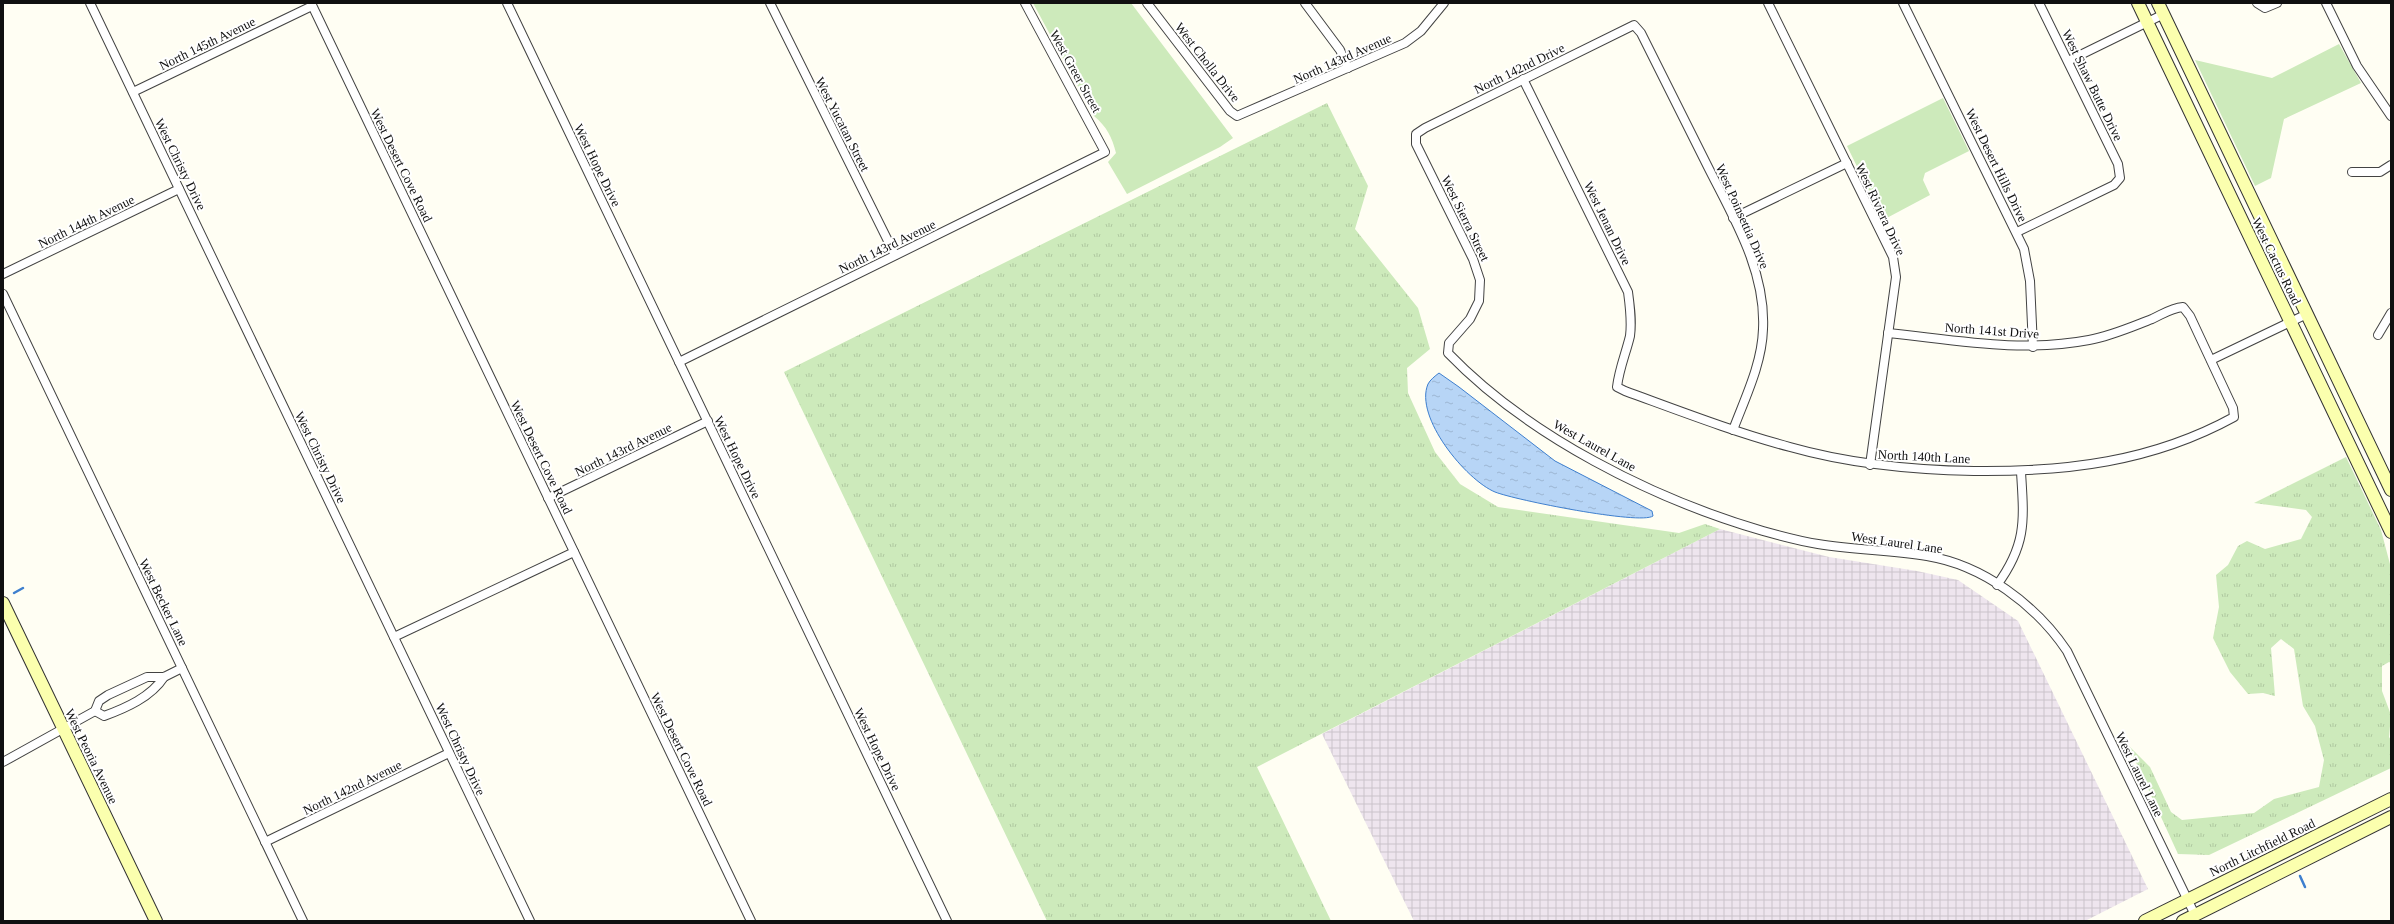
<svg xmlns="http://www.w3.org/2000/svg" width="2394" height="924" font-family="'Times New Roman',serif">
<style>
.industrial{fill:url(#industrial-grid)}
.grass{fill:url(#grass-tufts)}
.park{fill:#cdeabb}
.water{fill:url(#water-ripples);stroke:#3e7fce}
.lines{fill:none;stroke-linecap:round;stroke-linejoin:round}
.stream{stroke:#3e7fce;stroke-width:2.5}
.minor-casing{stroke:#434343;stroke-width:10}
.secondary-casing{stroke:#323232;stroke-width:14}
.minor{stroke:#fff;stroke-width:8}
.secondary{stroke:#fbffae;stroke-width:12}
.labels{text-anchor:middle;stroke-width:4;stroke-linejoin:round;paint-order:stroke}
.street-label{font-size:13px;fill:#101010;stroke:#fff}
</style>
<defs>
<pattern id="industrial-grid" width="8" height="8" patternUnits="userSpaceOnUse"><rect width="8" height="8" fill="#eee5ee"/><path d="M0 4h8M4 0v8" fill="none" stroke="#cbc3cb"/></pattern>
<pattern id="grass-tufts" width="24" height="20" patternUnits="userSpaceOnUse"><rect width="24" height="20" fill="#cdeabb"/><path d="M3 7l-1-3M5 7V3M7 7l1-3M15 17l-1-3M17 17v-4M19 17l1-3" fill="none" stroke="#afc8a0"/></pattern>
<pattern id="water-ripples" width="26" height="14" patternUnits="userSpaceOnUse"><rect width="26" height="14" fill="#b7d5f6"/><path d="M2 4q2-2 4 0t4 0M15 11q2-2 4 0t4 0" fill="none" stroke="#9cb6d2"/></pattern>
</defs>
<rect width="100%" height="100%" fill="#fffef3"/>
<path class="industrial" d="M1720,529l109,28 88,14 41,9 60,41 130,268 -63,32h-671l-92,-187z"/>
<g class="grass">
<path d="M1327,103l41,83 -13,43 63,79 12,41 -23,19 1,25 27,59 25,32 38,23 181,26 26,-9 15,5 -463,238 74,154h-284l-263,-549z"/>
<path d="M2346,457l35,73 10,38v95l-2,-1 -7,4v25l9,24 -2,22 2,3v28l-182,87 -31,-1 -50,-109 22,22 21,45 11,8 72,-7 20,-14 45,-12 5,-27 -9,-34 -12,-20 -9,-57 -13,-10 -10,9 4,48 -12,-3 -15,1 -18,-22 -17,-34 6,-31 -3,-32 12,-10 10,-19 9,-5 18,8 36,-10 11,-22 -6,-7 -52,-7z"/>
</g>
<g class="park">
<path d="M1033,3h98l102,135 -13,9 -93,47 -19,-32 8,-9c-4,-16 -9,-26 -22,-37z"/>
<path d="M2339,44l22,39 -77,36 -13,59 -16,8 -60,-126 77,18z"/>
<path d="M1943,98l26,53 -44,22 -2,7 7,15 -47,25 -36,-74z"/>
</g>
<path class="water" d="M1439,373l20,14 96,74 97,50 1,5c-13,9 -138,-16 -158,-24 -29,-12 -81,-75 -67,-108 2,-4 7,-8 11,-11z"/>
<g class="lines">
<g class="stream">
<path d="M14,593l9,-5"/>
<path d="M2300,876l5,11"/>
</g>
<g class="minor-casing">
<g id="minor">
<path d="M90,3l440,918"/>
<path d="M311,3l440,918"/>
<path d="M507,3l440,918"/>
<path d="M770,3l125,252"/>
<path d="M1147,3l83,108 7,5 168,-73 16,-12 23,-28"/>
<path d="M1305,3l35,47 8,18"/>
<path d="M1768,3l125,254 3,20 -26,188"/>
<path d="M1903,3l121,246 6,32 3,66"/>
<path d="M2257,3l8,5 12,-5"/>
<path d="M2326,3l31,63 34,50"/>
<path d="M2068,61l96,-47"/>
<path d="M1523,79l105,213c2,15 4,29 2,44 -4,17 -11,33 -13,51l8,4c55,20 109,41 165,56 60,17 121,23 184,24 92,1 178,-9 260,-54l-1,-9 -43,-92 -7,-9c-12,1 -20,7 -31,12 -21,8 -41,17 -63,21 -68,13 -133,0 -201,-7"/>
<path d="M133,92l179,-86"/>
<path d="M2352,172h28l11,-7"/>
<path d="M1733,218l114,-55"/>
<path d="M2017,232l97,-47 6,-7 -2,-14 -79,-161"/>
<path d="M3,274l176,-85"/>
<path d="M3,294l300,627"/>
<path d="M2378,335l13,-22"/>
<path d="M2211,360l96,-46"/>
<path d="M679,362l426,-210 -80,-149"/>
<path d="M1733,430c12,-32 29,-66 30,-101 3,-59 -30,-112 -56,-164 -22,-44 -44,-88 -66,-132l-7,-8 -209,103 -9,6v10l57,115 7,21 -1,21 -9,18 -21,24 -1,10c80,83 205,146 315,178 18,5 36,10 55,13 36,6 73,6 109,12 56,9 109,49 140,95l128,264"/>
<path d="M548,498l160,-77"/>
<path d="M1997,585c30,-41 27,-65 24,-113"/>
<path d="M394,637l180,-85"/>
<path d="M95,711l9,5c22,-8 47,-19 60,-39"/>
<path d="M3,762l92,-51 4,-10 9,-6 39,-18h17l18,-9"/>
<path d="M265,842l184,-89"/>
</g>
</g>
<g class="secondary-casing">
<g id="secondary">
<path d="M2138,3l253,529"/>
<path d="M2158,3l233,487"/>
<path d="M3,603l153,318"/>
<path d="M2145,921l246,-122"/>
<path d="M2183,921l208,-104"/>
</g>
</g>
<use href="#minor" class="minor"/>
<use href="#secondary" class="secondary"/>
</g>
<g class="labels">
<g class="street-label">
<text transform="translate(207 43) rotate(-26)" y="5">North 145th Avenue</text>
<text transform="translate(1342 58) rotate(-24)" y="5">North 143rd Avenue</text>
<text transform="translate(1208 62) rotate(52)" y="5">West Cholla Drive</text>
<text transform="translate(1519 68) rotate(-26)" y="5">North 142nd Drive</text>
<text transform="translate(1076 71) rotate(61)" y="5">West Greer Street</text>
<text transform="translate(2093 85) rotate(64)" y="5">West Shaw Butte Drive</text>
<text transform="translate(843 124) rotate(63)" y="5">West Yucatan Street</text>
<text transform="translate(181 164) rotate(64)" y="5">West Christy Drive</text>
<text transform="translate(402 165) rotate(64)" y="5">West Desert Cove Road</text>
<text transform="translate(598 165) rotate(64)" y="5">West Hope Drive</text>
<text transform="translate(1997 165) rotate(64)" y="5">West Desert Hills Drive</text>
<text transform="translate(1881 209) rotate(65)" y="5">West Riviera Drive</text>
<text transform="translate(1743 216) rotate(66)" y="5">West Poinsettia Drive</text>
<text transform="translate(1466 218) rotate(64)" y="5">West Sierra Street</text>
<text transform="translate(86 221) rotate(-26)" y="5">North 144th Avenue</text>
<text transform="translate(1608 223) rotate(64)" y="5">West Jenan Drive</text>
<text transform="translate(887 246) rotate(-26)" y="5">North 143rd Avenue</text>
<text transform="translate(2277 261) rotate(64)" y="5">West Cactus Road</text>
<text transform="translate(1992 330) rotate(4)" y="5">North 141st Drive</text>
<text transform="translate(1595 445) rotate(29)" y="5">West Laurel Lane</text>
<text transform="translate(623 449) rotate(-26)" y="5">North 143rd Avenue</text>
<text transform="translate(1924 456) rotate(3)" y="5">North 140th Lane</text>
<text transform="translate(321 457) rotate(64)" y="5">West Christy Drive</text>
<text transform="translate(542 457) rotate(64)" y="5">West Desert Cove Road</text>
<text transform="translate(738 457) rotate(64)" y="5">West Hope Drive</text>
<text transform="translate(1897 542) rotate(8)" y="5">West Laurel Lane</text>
<text transform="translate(164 602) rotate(64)" y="5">West Becker Lane</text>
<text transform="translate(461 749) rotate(65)" y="5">West Christy Drive</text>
<text transform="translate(682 749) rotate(64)" y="5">West Desert Cove Road</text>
<text transform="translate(878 749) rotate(64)" y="5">West Hope Drive</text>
<text transform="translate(92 756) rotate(64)" y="5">West Peoria Avenue</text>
<text transform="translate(2140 774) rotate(64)" y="5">West Laurel Lane</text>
<text transform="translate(352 787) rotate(-26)" y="5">North 142nd Avenue</text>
<text transform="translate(2262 847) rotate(-26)" y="5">North Litchfield Road</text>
</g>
</g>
<rect width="2394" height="924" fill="none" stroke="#101010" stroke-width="8"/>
</svg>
